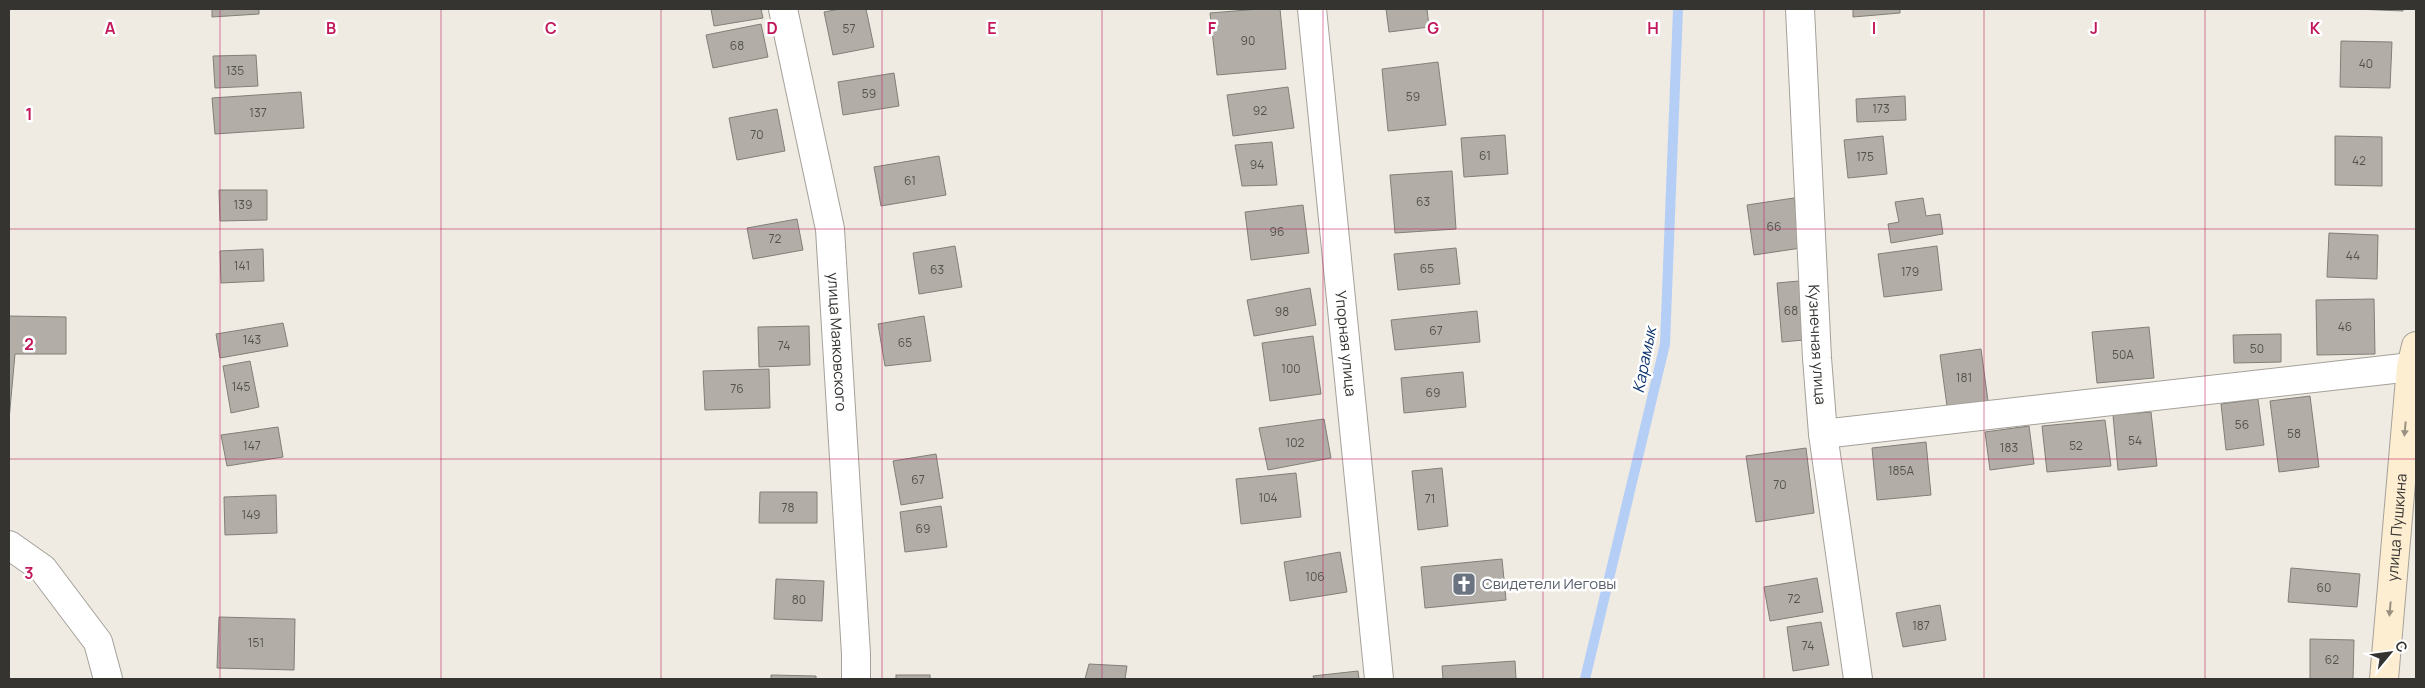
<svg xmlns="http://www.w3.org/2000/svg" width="2425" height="688" font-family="Manrope,sans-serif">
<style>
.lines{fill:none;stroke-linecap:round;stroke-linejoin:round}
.stream{stroke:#b4cef6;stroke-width:10}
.building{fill:#b2aea7;stroke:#827e78}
.street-casing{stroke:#a5a19a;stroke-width:30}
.secondary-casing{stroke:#a5a19a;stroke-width:30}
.street{stroke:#fff;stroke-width:28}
.secondary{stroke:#fdedd1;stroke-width:28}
.oneway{fill:#999081}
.grid{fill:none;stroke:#c2185b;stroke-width:1;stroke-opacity:0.55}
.labels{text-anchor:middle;stroke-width:5;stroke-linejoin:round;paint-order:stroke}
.number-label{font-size:12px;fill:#54524e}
.street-label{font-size:15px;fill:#353431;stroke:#fff}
.worship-label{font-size:15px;fill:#5b616d;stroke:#fff;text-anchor:start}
.water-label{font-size:16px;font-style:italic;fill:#0d346e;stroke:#fff}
.grid-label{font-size:16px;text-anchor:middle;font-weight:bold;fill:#c2185b;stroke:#fff;stroke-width:5;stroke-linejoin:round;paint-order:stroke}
</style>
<rect width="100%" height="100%" fill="#efebe3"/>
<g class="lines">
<path class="stream" d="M1585,679l80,-335 13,-335"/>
</g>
<g class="building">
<path d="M212,9h47v5l-47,3z"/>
<path d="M711,9h50l2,9 -49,8z"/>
<path d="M840,9h26l8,38 -41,8 -9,-43z"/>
<path d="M1259,9h21l6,60 -69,6 -7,-62z"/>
<path d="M1386,9h41l2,18 -40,5z"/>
<path d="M1853,9h47v4l-47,4z"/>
<path d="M2355,9h48v2z"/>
<path d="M761,24l7,33 -55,11 -7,-33z"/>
<path d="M2341,41l51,1 -2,46 -50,-1z"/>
<path d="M256,55l2,31 -43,2 -2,-32z"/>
<path d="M1438,62l8,63 -58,6 -6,-62z"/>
<path d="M894,73l5,33 -56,9 -5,-33z"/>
<path d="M1288,87l6,41 -61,8 -6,-41z"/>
<path d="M301,92l3,36 -89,6 -3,-36z"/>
<path d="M1905,96l1,24 -49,2 -1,-23z"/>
<path d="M777,109l8,42 -48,9 -8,-42z"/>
<path d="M1505,135l3,39 -44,3 -3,-39z"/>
<path d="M1883,136l4,38 -39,4 -4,-38z"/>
<path d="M2335,136l47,1v49l-47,-1z"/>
<path d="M1272,142l5,43 -35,1 -7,-41z"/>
<path d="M939,156l7,39 -65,11 -7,-39z"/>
<path d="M1452,171l4,58 -61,4 -5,-58z"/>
<path d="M219,190h48v30l-47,1z"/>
<path d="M1794,198l7,50 -47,7 -7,-50z"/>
<path d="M1923,198l3,18 14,-2 3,20 -52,9 -3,-19 11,-2 -4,-20z"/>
<path d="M1303,205l6,48 -58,7 -6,-48z"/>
<path d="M797,219l6,31 -50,9 -6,-31z"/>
<path d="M2329,233l49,2 -1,44 -50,-2z"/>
<path d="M955,246l7,41 -43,7 -6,-41z"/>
<path d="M1937,246l5,44 -58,7 -6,-43z"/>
<path d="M1456,248l4,36 -62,6 -4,-36z"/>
<path d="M263,249l1,32 -43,2 -1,-32z"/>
<path d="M1799,281l5,59 -22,2 -5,-59z"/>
<path d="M1310,288l6,37 -62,11 -7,-36z"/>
<path d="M2374,299l1,55 -58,1 -1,-55z"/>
<path d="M1477,311l3,31 -85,8 -4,-30z"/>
<path d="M9,316l57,1v37h-51l-6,66z"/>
<path d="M924,316l7,45 -46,5 -7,-42z"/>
<path d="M283,323l5,23 -68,12 -4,-24z"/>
<path d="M809,326l1,39 -51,2 -1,-40z"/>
<path d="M2149,327l5,51 -57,5 -5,-51z"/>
<path d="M2281,334v28l-47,1 -1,-28z"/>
<path d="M1313,336l8,58 -51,7 -8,-58z"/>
<path d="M1981,349l7,52 -41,5 -7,-51z"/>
<path d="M250,361l9,46 -28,6 -8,-47z"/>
<path d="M769,369l1,39 -65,2 -2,-39z"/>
<path d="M1463,372l3,35 -62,6 -3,-35z"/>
<path d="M2310,396l9,71 -40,5 -9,-71z"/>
<path d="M2258,399l6,46 -38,5 -5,-46z"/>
<path d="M2151,412l6,54 -39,4 -5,-55z"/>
<path d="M1324,419l7,39 -63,12 -9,-42z"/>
<path d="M2105,420l6,46 -64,6 -5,-46z"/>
<path d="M2029,426l5,38 -44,6 -5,-38z"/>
<path d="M278,427l5,30 -56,9 -6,-31z"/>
<path d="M1926,442l5,53 -54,5 -5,-52z"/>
<path d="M1806,448l8,65 -58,9 -10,-66z"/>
<path d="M936,454l7,44 -42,7 -8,-44z"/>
<path d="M1442,468l6,58 -30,4 -6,-59z"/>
<path d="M1296,473l5,44 -60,7 -5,-45z"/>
<path d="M760,492h57v31h-58z"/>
<path d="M276,495l1,38 -52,2 -1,-38z"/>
<path d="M941,506l6,41 -42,5 -5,-40z"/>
<path d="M1340,552l7,40 -57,9 -6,-39z"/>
<path d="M1502,559l4,41 -81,8 -4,-41z"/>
<path d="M2291,568l69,6 -3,33 -69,-5z"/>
<path d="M1817,578l6,34 -53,9 -6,-34z"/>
<path d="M776,579l48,2 -2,40 -48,-2z"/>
<path d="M1940,605l6,35 -43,7 -7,-34z"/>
<path d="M219,617l76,2 -1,51 -77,-2z"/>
<path d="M1821,622l8,43 -36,6 -6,-44z"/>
<path d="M2310,639l44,1 -1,39h-43z"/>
<path d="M1515,661l1,18h-73l-1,-13z"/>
<path d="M1089,664l38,2 -2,13h-40z"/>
<path d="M1358,671l1,8h-45l-1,-3z"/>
<path d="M771,675l45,1v3h-45z"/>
<rect x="896" y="675" width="34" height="4"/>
</g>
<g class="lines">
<g class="street-casing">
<g id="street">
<path id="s1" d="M783,9l47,220 26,425v25"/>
<path id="s2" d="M1312,9l67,670"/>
<path id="s3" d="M1800,9l17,349 6,76 35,245"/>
<path d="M1823,434l588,-67 5,3"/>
<path d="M9,545l34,24 55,73 10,37"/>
</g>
</g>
<g class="secondary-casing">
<g id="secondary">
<path id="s4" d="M2384,679l27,-312 5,-21"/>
</g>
</g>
<use href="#street" class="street"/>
<use href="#secondary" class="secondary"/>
</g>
<defs><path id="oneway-solid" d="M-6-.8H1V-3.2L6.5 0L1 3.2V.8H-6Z" transform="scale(1.25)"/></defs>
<g class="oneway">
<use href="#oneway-solid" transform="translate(2405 429) rotate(95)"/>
<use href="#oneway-solid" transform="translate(2390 609) rotate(95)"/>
</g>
<path class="grid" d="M220,9v670M441,9v670M661,9v670M882,9v670M1102,9v670M1323,9v670M1543,9v670M1764,9v670M1984,9v670M2205,9v670M9,229h2407M9,459h2407"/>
<defs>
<g id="church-square" transform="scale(1.25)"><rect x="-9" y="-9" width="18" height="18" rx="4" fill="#6b7280" stroke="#fff"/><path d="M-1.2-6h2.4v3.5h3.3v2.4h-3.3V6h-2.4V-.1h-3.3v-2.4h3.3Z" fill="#fff"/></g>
</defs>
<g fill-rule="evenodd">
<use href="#church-square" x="1464" y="584"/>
</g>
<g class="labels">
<g class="number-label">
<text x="849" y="33">57</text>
<text x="1248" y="45">90</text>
<text x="737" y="50">68</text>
<text x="2366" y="68">40</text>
<text x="235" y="75">135</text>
<text x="869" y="98">59</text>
<text x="1413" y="101">59</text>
<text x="1881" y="113">173</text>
<text x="1260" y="115">92</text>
<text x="258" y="117">137</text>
<text x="757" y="139">70</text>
<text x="1485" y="160">61</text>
<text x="1865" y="161">175</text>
<text x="2359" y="165">42</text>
<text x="1257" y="169">94</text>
<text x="910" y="185">61</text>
<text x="1423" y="206">63</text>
<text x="243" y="209">139</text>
<text x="1774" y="231">66</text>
<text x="1277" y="236">96</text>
<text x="775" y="243">72</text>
<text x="2353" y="260">44</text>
<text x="242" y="270">141</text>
<text x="1427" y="273">65</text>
<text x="937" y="274">63</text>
<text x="1910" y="276">179</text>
<text x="1791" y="315">68</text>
<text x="1282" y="316">98</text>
<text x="2345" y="331">46</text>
<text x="1436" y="335">67</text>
<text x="252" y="344">143</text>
<text x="905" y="347">65</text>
<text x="784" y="350">74</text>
<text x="2257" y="353">50</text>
<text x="2123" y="359">50А</text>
<text x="1291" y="373">100</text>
<text x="1964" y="382">181</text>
<text x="241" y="391">145</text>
<text x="737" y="393">76</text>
<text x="1433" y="397">69</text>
<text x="2242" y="429">56</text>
<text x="2294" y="438">58</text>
<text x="2135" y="445">54</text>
<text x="1295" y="447">102</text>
<text x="252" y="450">147</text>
<text x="2076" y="450">52</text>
<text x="2009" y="452">183</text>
<text x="1901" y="475">185А</text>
<text x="918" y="484">67</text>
<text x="1780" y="489">70</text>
<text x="1268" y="502">104</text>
<text x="1430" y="503">71</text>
<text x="788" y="512">78</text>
<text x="251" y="519">149</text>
<text x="923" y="533">69</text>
<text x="1315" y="581">106</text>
<text x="2324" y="592">60</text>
<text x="1794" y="603">72</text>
<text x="799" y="604">80</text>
<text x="1921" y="630">187</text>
<text x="256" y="647">151</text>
<text x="1808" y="650">74</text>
<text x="2332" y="664">62</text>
</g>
<g class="street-label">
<text dy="5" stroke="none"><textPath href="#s1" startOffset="338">улица Маяковского</textPath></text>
<text dy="5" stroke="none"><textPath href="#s2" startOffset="336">Упорная улица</textPath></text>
<text dy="5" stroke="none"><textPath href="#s3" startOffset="336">Кузнечная улица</textPath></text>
<text dy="5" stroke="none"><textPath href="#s4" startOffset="152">улица Пушкина</textPath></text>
</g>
<g class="worship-label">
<text x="1482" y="589">Свидетели Иеговы</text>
</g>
<g class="water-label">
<text transform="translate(1644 360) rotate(-79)" y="6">Карамык</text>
</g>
</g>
<g class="grid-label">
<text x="110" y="34">A</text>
<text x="331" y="34">B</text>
<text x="551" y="34">C</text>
<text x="772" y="34">D</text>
<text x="992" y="34">E</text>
<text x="1212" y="34">F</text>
<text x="1433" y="34">G</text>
<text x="1653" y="34">H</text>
<text x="1874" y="34">I</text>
<text x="2094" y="34">J</text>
<text x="2315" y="34">K</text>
<text x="29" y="120">1</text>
<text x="29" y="350">2</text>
<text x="29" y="579">3</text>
</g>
<rect width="2425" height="688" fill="none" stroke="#353431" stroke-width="20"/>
<g transform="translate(2390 653) rotate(61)" stroke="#ffffff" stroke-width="4" paint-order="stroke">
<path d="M0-4L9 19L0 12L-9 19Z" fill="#353431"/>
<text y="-8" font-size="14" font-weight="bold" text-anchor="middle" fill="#353431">С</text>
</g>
</svg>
